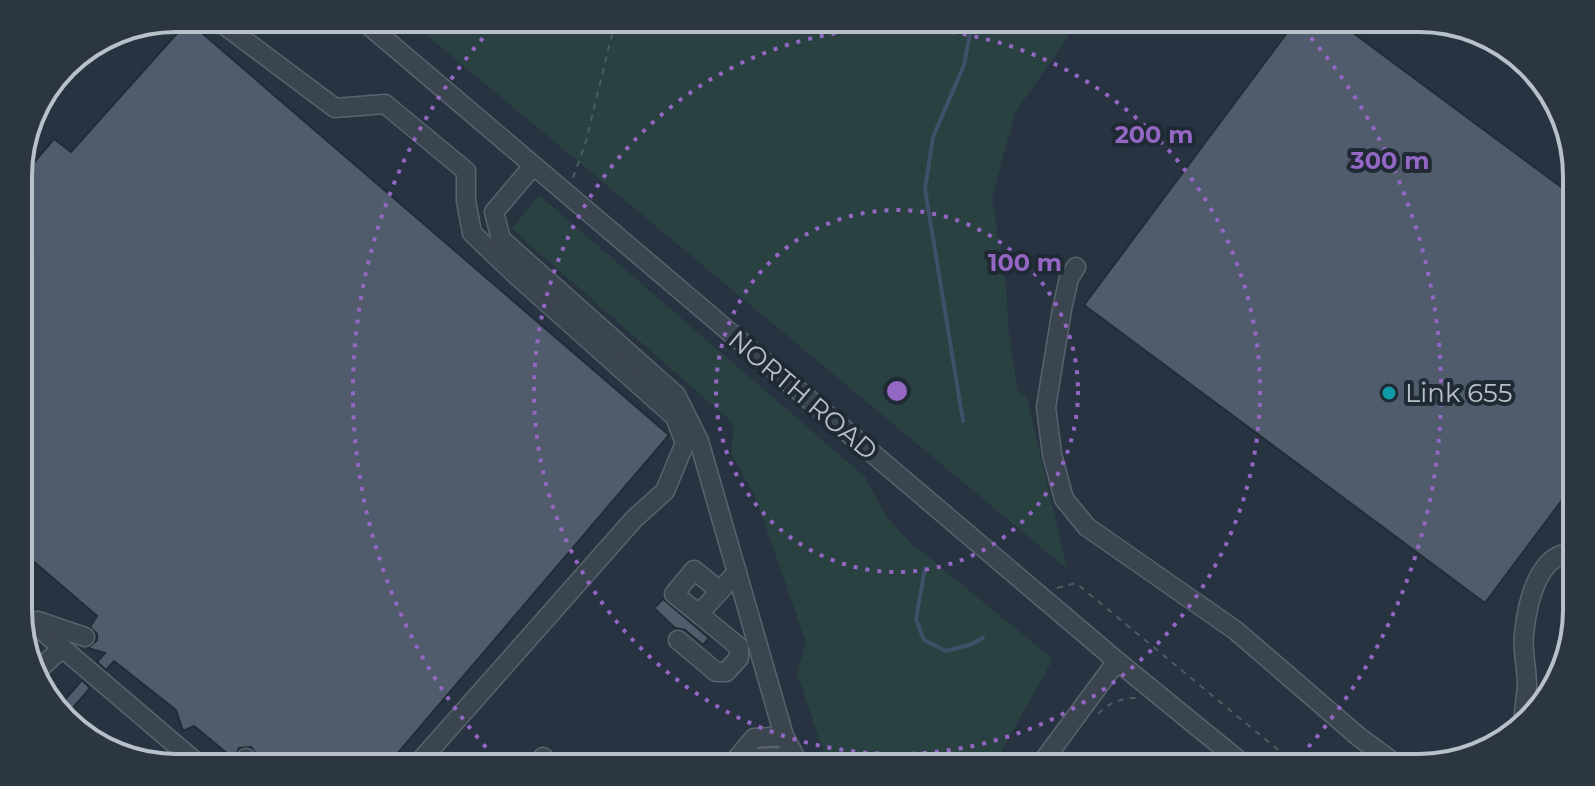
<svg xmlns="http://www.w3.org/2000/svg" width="1595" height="786" font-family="Montserrat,sans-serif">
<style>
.green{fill:#2a4142}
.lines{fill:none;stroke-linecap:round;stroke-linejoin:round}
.stream{stroke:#3e5168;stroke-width:4}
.building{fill:#505c6b;stroke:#222c37;stroke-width:2}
.minor-casing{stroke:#59636d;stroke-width:21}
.path{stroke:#495e60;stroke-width:2;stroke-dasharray:6 6;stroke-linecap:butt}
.minor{stroke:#3b4550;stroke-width:18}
.ring{fill:none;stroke:#9367c3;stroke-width:4;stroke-dasharray:4 8}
.culture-dot{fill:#0f9aa8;stroke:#202a35;stroke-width:3}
.labels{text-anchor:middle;stroke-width:8;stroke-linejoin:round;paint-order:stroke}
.poi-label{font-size:26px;fill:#b8c0ca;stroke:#202a35;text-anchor:start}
.street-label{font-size:26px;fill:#b8c0ca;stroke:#202a35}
.rim{fill:none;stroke:#b8c0ca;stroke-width:4}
.centre{fill:#9367c3;stroke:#202a35;stroke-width:4}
.ring-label{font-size:24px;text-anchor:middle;font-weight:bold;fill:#9367c3;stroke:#202a35;stroke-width:8;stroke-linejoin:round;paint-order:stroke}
</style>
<rect width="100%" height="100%" fill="#273340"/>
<g class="green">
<path d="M406,18h675l-66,95 -23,85 14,86 3,51 9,56 9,6 40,172z"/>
<path d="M539,195l326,282 21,39 25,27 142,116 -61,109h-163l-32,-95 9,-31 -51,-146 -24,-42 3,-30 -222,-195z"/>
</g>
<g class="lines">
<g class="stream">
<path d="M963,421l-38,-232 8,-52 31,-72 9,-47"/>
<path d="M925,568l-9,51 8,21 22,11 23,-6 14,-7"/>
</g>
</g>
<g class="building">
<path d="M1298,18h35l243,180 1,282 -92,123 -401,-298z"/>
<path d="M188,21l481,414 -284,333h-119l-15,-21 -12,1 -5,11 -40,-33 -11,5 -7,-21 -62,-49 -8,9 -9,-8 8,-9 -17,-5 9,-8v-6l-7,-7 7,-11 -78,-67 -1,-368 36,-42 17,13z"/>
<path d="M663,599l46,39 -6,7 -18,-15 -10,-2 -21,-20z"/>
<path d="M82,680l8,8 -25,29 -9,-7z"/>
</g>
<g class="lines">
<g class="minor-casing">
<g id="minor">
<path d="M215,18l120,90 50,-4 81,67v30l6,32 44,42 159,142 10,26 -20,48 -31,28 -220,249"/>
<path d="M360,18l757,643 131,107"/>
<path d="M35,105l43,-51"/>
<path d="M533,166l-39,46 7,27 175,156 23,46 85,295"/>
<path d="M1076,267l-7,11 -7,31 -16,98 6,47 12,45 23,28 148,103 124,107 42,31"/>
<path d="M19,611l184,157"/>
<path d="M699,614l-25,-20 20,-24 26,21"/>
<path d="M38,621l47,16"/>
<path d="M678,640l38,32h10l13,-14v-11l-40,-33 38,-42"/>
<path d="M36,672l26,-24"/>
<path d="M1523,723c1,-13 3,-26 4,-38 0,-17 -5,-35 -3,-51 3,-30 14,-85 53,-81"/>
<path d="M246,758l6,10"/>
<path d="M533,768l10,-11 12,11"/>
<path d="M729,768l25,-30 30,-2 17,32"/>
<path d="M749,768l8,-10 25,-1 15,3"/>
<path d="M1038,768l79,-107"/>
</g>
</g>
<g class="path">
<path d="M573,178l13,-37 26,-107"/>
<path d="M1057,588l19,-5 224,185"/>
<path d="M1098,714c10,-11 25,-17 40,-16"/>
</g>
<use href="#minor" class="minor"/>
</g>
<g class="ring">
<circle cx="897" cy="391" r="181"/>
<circle cx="897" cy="391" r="363"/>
<path d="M502 765A544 544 0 0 1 499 20M1295 20A544 544 0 0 1 1292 765"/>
</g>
<circle class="culture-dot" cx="1389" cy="393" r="8"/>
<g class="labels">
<g class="poi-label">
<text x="1405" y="402">Link 655</text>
</g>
<g class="street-label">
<text transform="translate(803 395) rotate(40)" y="9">NORTH ROAD</text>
</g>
</g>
<path d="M0 0H1595V786H0ZM176 32H1419A144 144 0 0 1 1563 176V610A144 144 0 0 1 1419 754H176A144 144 0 0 1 32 610V176A144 144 0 0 1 176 32Z" fill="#2c3641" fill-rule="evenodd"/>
<path class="rim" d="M176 32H1419A144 144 0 0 1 1563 176V610A144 144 0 0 1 1419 754H176A144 144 0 0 1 32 610V176A144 144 0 0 1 176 32Z"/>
<circle cx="897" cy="391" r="12" class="centre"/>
<g class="ring-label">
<text x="1154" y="143">200 m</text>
<text x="1390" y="169">300 m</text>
<text x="1025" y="271">100 m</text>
</g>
</svg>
